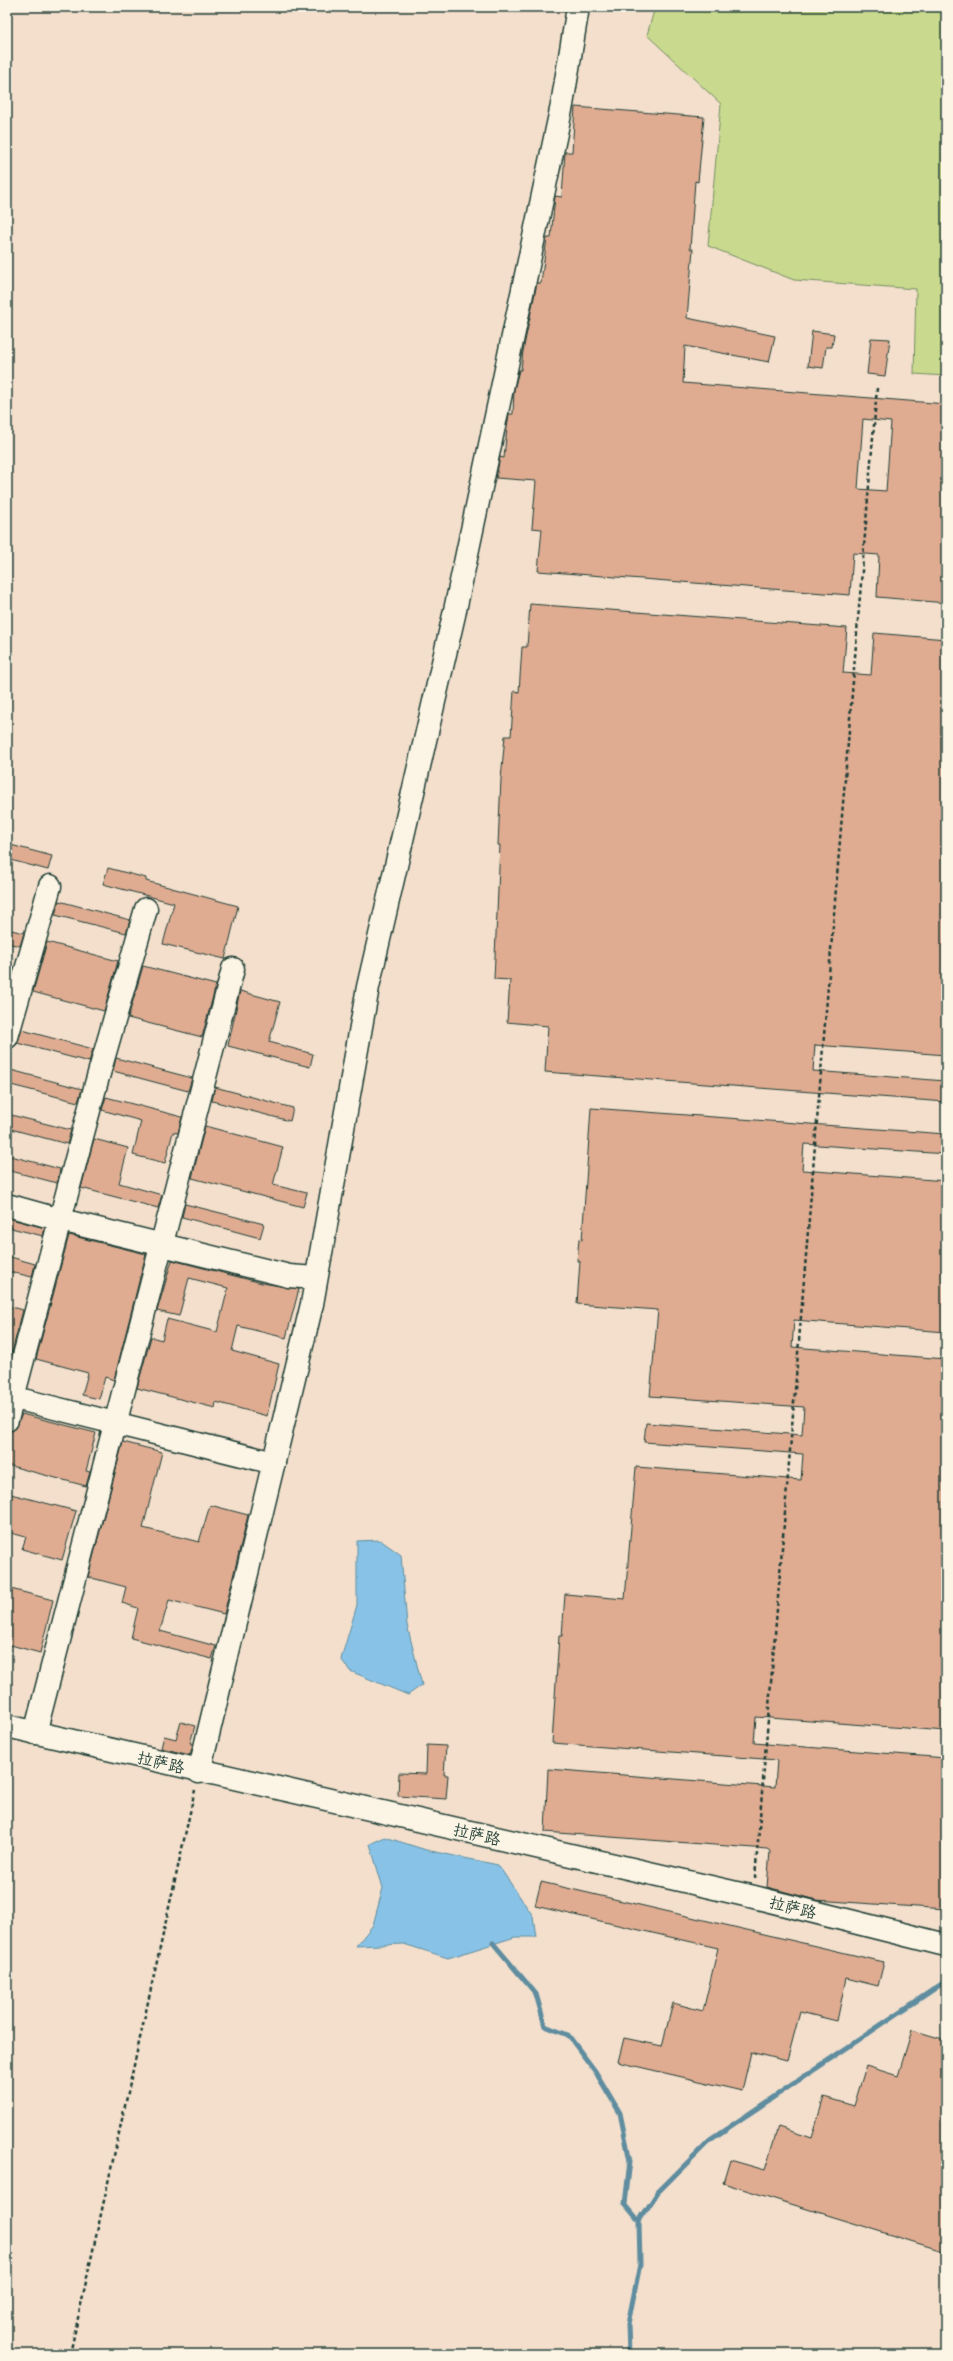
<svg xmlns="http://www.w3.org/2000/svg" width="953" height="2361" font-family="Caveat,'LXGW WenKai TC',sans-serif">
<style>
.green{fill:#c9da8e;stroke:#748c61}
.water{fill:#88c3e7;stroke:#5e8d9f}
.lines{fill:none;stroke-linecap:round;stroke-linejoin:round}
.stream{stroke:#5e8d9f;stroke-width:5}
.building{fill:#dfac92;stroke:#1f3d34;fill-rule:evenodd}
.minor-casing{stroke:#1f3d34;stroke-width:25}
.path{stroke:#1f3d34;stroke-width:2.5;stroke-dasharray:4 3;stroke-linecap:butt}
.minor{stroke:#fcf5e5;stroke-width:22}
.labels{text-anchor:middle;stroke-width:3;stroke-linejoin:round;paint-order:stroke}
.street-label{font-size:16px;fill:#1f3d34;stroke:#fcf5e5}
</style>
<rect width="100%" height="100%" fill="#f3dfcc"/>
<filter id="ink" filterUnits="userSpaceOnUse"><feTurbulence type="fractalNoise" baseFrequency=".025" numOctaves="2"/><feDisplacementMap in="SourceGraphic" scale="8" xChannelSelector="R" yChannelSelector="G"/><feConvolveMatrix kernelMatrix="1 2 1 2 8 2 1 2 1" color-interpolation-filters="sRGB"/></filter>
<g filter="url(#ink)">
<path class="green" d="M655,7h291v369l-32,-2 2,-85 -122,-9 -86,-34 13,-142 -74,-69z"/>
<g class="water">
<path d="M380,1540l21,15 6,70 15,60 -14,10 -58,-24 -9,-12 16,-54v-64z"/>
<path d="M385,1837l41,13 72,15 35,51 3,21h-21l-67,21 -44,-14 -48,2 17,-21 10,-37 -13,-44z"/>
</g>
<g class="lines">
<g class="stream">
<path d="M493,1943l43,51 9,32 23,9 27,36 25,42 10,48 -5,43 14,17"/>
<path d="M629,2354l-1,-30 12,-60 -1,-43 19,-29 52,-52 236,-159"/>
</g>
</g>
<g class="building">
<path d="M575,107l129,10 -6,65 -3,-1 -5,68h3l-6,69 88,18 -6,26 -84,-16 -2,37 263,21v199l-69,-6 2,-42 -26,-2 -3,42 -312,-24 4,-42 -10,-1 4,-47 -40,-3 4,-21 4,1 3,-31 2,-13h4l1,-24 5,-20h2l2,-19 14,-68h4l6,-45h4l4,-42 7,1 3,-45h7zM863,419l28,3 -5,69 -28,-2z"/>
<path d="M812,331l22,3 -2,13h-6l-3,21 -15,-2z"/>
<path d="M871,338l19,1 -5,37 -18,-2z"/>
<path d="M530,604l317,24 -4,45 28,2 3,-42 72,6v416l-131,-10 -2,26 133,10v21l-401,-30 3,-46 -41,-4 3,-42 -16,-1 6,-134h-2l3,-66 4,-43h6l3,-45 5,1 3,-45h5z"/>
<path d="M7,844l45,12 -4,14 -41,-11z"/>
<path d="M108,868l38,10v3l92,25 -13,53 -62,-15 11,-41 -71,-19z"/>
<path d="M59,901l71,19 -4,13 -71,-18z"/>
<path d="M7,929l17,4 -4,13 -13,-3z"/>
<path d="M47,942l71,19 -14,50 -71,-19z"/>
<path d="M143,966l73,19 -14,52 -74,-19z"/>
<path d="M240,991l40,11 -11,40 44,12 -3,13 -82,-21z"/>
<path d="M22,1030l71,19 -4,13 -72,-19z"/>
<path d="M116,1058l76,20 -4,13 -75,-20z"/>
<path d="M7,1069l75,20 -4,13 -71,-18z"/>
<path d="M215,1087l78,21 -3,13 -78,-20z"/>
<path d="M106,1097l76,20 -4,16 -5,-1 -8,31 -32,-8 8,-34 -39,-11z"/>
<path d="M591,1108l355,26v20l-142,-10 -2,26 144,11v151l-152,-12 -2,27 154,12v372l-190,-14 -2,26 192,15v151l-130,-9 -49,-13 3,-36 -3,-2 -222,-17 3,-63 227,18 2,-27 -225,-17 7,-107h3l3,-42 60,5 11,-132 165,13 2,-26 -159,-12 2,-19 156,12 2,-28 -154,-11 8,-86 -81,-6 3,-43h-3l2,-22 3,1z"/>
<path d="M7,1114l64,16 -4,14 -60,-16z"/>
<path d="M205,1126l78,21 -10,38 34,8 -4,14 -111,-29z"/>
<path d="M94,1139l34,9 -9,35 43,12 -4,13 -77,-20z"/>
<path d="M7,1155l53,14 -3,14 -50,-13z"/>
<path d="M185,1204l79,20 -4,14 -78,-21z"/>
<path d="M7,1218l38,10 -2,8 -36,-9z"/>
<path d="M69,1235l77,19 -32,126 -9,-3 -6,22 -17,-4 6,-22 -52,-14z"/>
<path d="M7,1256l28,8 -3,13 -25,-6z"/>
<path d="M172,1260l90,23 37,6 -13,49 -48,-12 -6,25 47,13 -12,52 -51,-14 -1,6 -78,-20 14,-51 11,3 5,-21 50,13 11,-44 -39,-10 -10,38 -22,-5z"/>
<path d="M7,1306l16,4 -11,42 -5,-1z"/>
<path d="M22,1414l74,19 -10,38 4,1 -4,14 -79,-21 2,-33 7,-4z"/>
<path d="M123,1442l39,10 -19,76 56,14 11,-37 38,10 -24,99 -55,-14 -9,31 56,15 -4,13 -81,-21 7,-30 -16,-5 4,-16 -38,-10z"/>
<path d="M7,1493l69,18 -14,49 -40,-11 4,-12 -19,-5z"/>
<path d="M7,1588l46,12 -13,53 -33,-9z"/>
<path d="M181,1722l14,4 -5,17 3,1 -3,11 -29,-7 3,-12 12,3z"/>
<path d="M427,1745l19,1 -2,29h4l-2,24 -48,-3 1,-23 27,1z"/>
<path d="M541,1882l343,80 -6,24 -32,-8 -9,43 -37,-9 -13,49 -36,-9 -9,39 -124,-29 6,-24 38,8 11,-43 30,8 15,-63 -183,-42z"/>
<path d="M912,2030l34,10v212l-223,-69 7,-23 35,10 13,-43 34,11 12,-41 30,9 12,-40 32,10z"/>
</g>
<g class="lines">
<g class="minor-casing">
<g id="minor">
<path d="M7,1037l43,-151"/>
<path d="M7,1205l54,15 228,56 26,2"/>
<path d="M7,1396l267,67"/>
<path d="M7,1420l89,-336 50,-175"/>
<path d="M7,1726l747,171 192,48"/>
<path d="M35,1733l198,-764"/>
<path d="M199,1772l113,-468 56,-317 86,-372 108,-510 16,-98"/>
</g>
</g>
<g class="path">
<path d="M755,1878l122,-1490"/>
<path d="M70,2354l125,-564"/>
</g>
<use href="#minor" class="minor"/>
</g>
</g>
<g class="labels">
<g class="street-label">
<text transform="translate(161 1762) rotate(13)" y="6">拉萨路</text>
<text transform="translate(477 1834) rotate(13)" y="6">拉萨路</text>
<text transform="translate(793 1907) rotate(14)" y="6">拉萨路</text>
</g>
</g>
<rect width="953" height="2361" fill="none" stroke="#fcf5e5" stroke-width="24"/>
<rect x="12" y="12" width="929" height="2337" fill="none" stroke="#1f3d34" stroke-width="1.5" filter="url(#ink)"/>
</svg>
